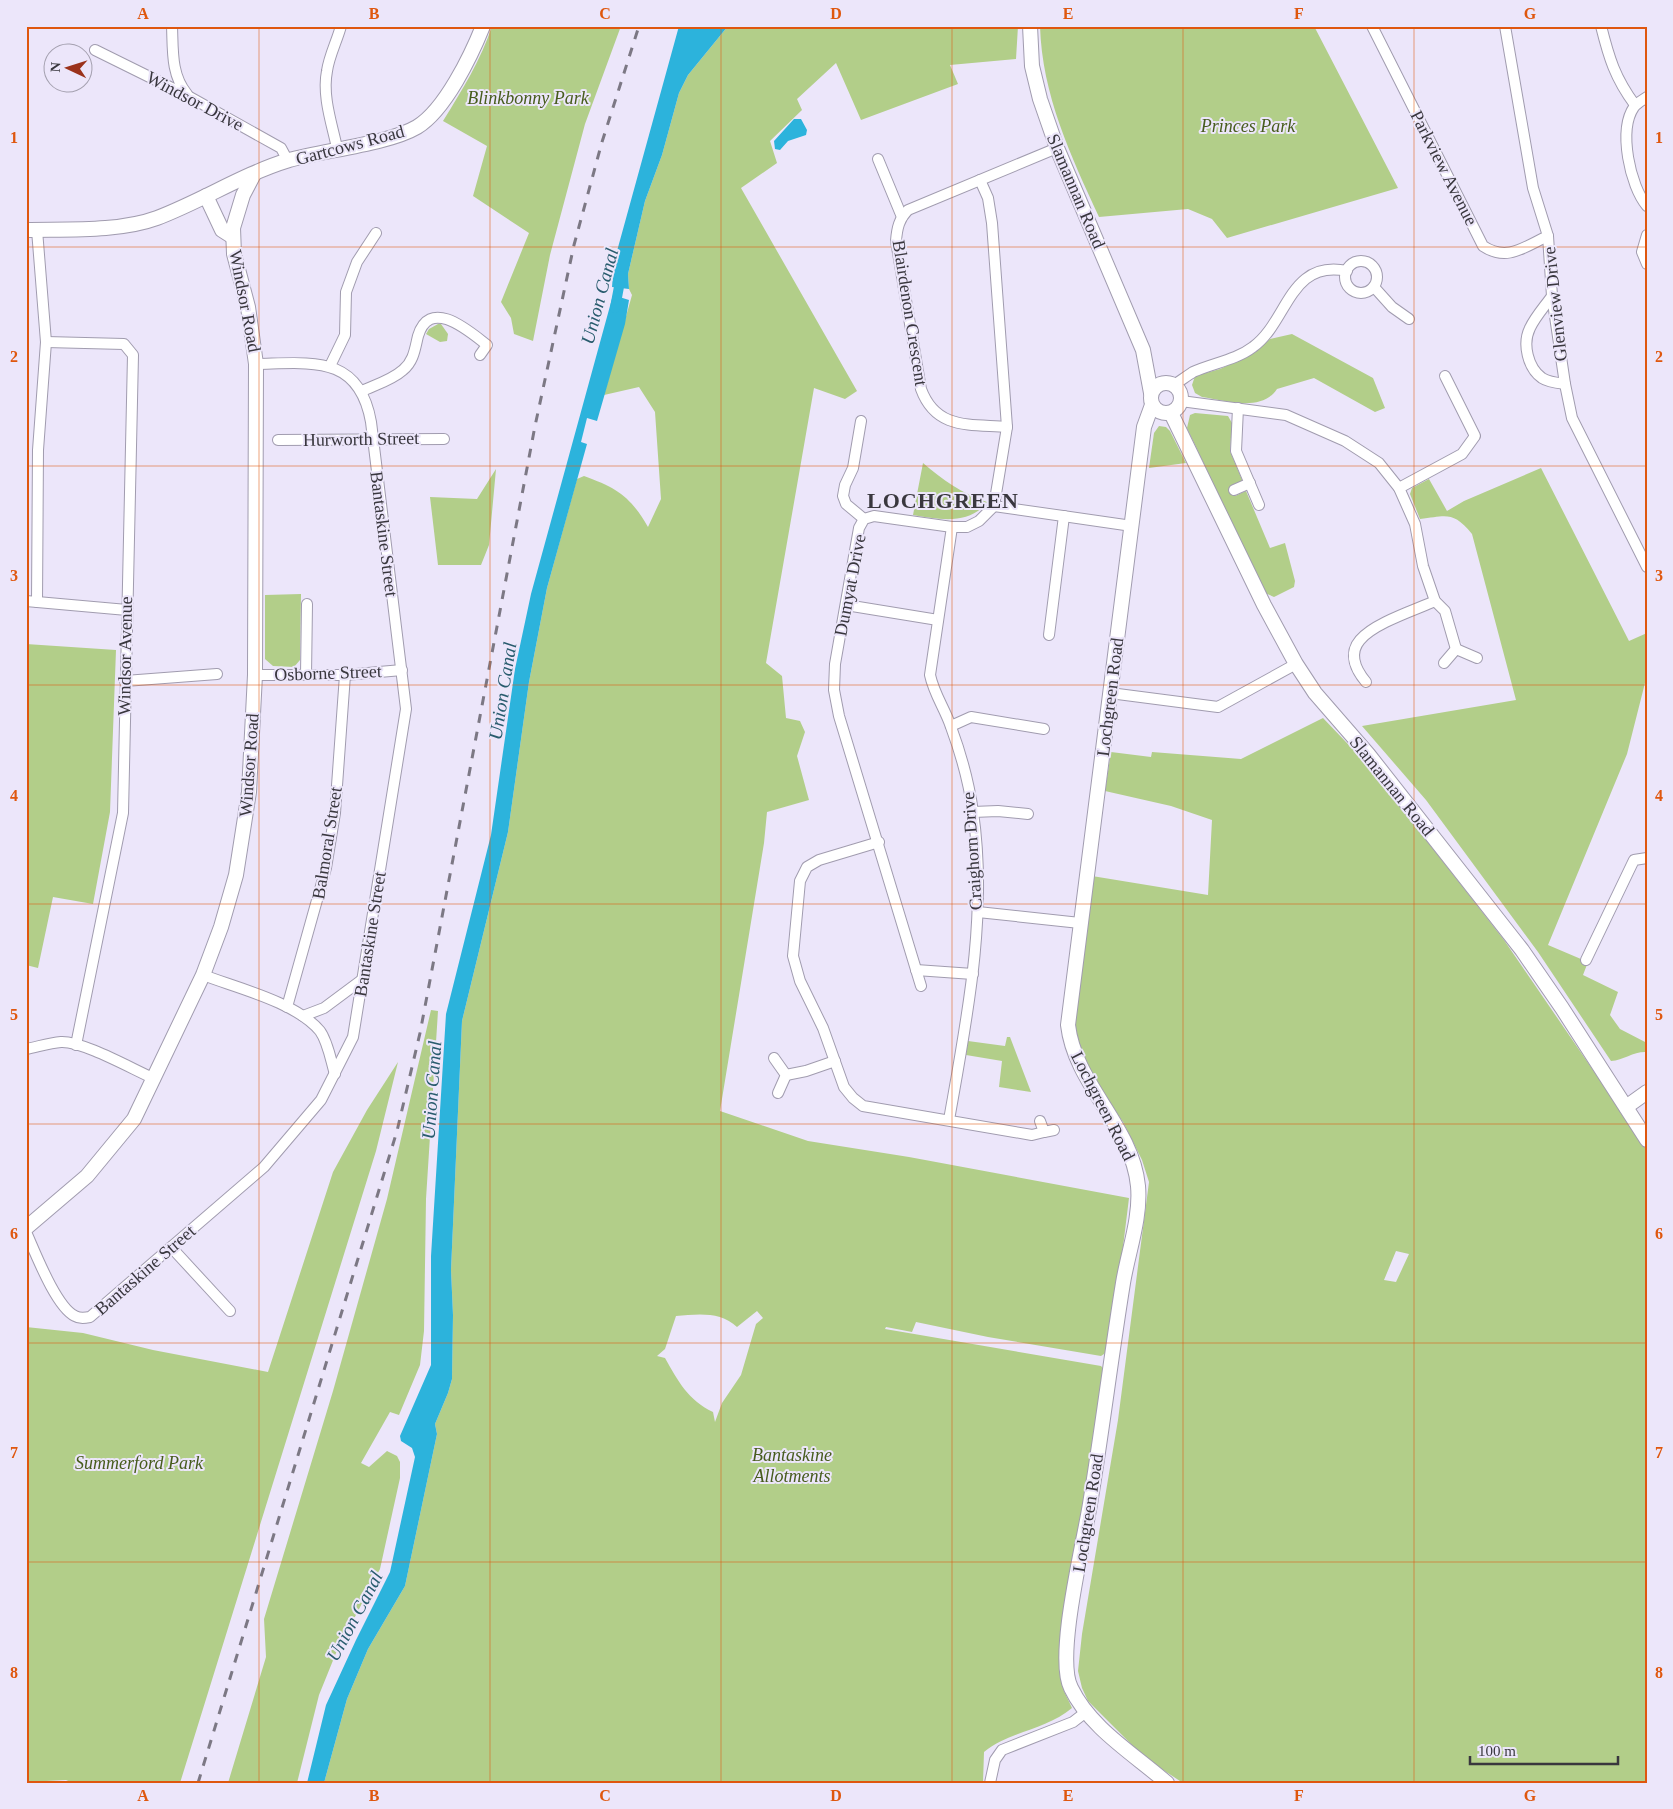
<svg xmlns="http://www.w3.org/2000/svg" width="1673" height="1809" font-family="Georgia,serif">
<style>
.green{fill:#b2ce89;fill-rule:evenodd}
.water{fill:#2cb3dc}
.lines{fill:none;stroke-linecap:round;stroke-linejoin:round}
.canal{stroke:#2cb3dc;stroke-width:10}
.street-casing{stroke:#a19caf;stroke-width:12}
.secondary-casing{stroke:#a19caf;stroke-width:16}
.street{stroke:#fff;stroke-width:10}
.secondary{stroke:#fff;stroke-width:14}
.rail{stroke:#7c7884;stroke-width:3;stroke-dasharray:9 9;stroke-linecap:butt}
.grid{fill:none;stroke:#df570e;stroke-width:1;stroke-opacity:0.55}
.labels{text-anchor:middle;stroke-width:4;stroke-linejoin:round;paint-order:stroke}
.park-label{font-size:18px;font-style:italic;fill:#475c1d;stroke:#ece6fa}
.street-label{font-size:18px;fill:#39373e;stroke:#ece6fa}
.water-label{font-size:19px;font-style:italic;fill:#295c6e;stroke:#ece6fa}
.district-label{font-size:22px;font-weight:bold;letter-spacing:1px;fill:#39373e;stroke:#ece6fa}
.neatline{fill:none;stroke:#df570e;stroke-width:2}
.grid-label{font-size:16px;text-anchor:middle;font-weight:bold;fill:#df570e}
</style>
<rect width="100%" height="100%" fill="#ece6fa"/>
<g class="green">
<path d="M492,26h129l-36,98 -35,131 -17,86 -19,-7 -3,-16 -10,-16 28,-69 -56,-37 14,-50 -44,-25c19,-31 38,-61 49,-95z"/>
<path d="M728,26h290l-2,33 -66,6 8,19 -97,36 -25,-57 -39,36 5,11 -32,31 7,22 -36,25 116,203 -12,8 -31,-11 -48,275 16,13 4,42 14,3 5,11 -8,24 12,44 -42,12 -3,31 -44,268 88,30 101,16 220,41 -14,114 -8,40 -6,4 -113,-19 -72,-15 -4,10 -26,-5 -1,2 216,37 6,7 -45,304 2,14 8,17c-26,22 -62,23 -88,44l-1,31h-659l23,-84 21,-50 37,-63 32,-152 -2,-10 13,-31 4,-14 1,-64 -2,-45 11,-249 46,-189 21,-150 18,-94 30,-109 7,-3c33,12 46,20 64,51l13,-28 -6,-87 -16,-25 -35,8 28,-100 -3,-6 -1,-15 17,-73 17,-46 17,-62 9,-18zM757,1311l6,7 -7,6 -15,51 -19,28 -7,19 -2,-10c-25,-12 -35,-31 -48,-54l-8,-2 8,-7 11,-33c21,-2 45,-5 61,11z"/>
<path d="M1040,26h274l84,162 -171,50 -15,-19 -24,-10 -89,8c-28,-61 -57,-122 -59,-191z"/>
<path d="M438,324h3l7,10 -1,7 -7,1 -14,-8 3,-5z"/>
<path d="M1292,334l81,44 12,30 -10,4 -61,-34 -37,11c-16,24 -52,11 -75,8l-7,-4 -3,-8 3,-9 25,-7 32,-15 18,-15z"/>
<path d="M1195,413l33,3 4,7 -2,28 13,31 -12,6 4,8 11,-5 24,57 15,-5 10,38 -1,6 -20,10 -9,-4 -78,-165 3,-13z"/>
<path d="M1159,426l7,1 4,4 16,32 -37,5 5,-35z"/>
<path d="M923,463c20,17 38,30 64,39 -18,24 -49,17 -74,13z"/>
<path d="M1541,468l88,173 18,-8v42l-20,79 -79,191 40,17 -5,13 35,17 -8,23 10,14 27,14v9c-13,-1 -23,8 -36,9l-73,-109 -112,-152 -64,-74 154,-26 -44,-166c-19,-23 -25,-18 -52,-15l-10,-25 2,-6 17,-9 18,32 17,-10z"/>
<path d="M496,469l-7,76 -8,20h-43l-8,-68 47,2z"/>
<path d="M301,594l-1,66 -6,7 -21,-1 -8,-7v-64z"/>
<path d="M26,644l90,6 -6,162 -17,92 -40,-7 -15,71 -12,-3z"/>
<path d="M1323,718l44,46 137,176 143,209v634h-464l-38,-25 -57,-57 -6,-13 -4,-17 4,-37 36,-214 31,-238 -7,-22 -19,-38 -41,-60 -9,-38 19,-148 116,19 4,-75 -41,-14 -66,-15 6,-39 40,5 1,-5 89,7zM1396,1251l13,3 -13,28 -12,-2z"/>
<path d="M431,1010l7,1 -12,188 -2,132 -4,34 -21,50 -9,-3 -29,51 8,4 18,-16 10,5 3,6v16l-20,91 -44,84 -17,42 -22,88h-69l38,-126 -2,-38 69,-228 54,-192z"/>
<path d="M1007,1037h3l21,55 -32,-5 3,-26 -36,-6 2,-14 37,5z"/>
<path d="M398,1062l-22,89 -196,632h-107l-7,-3 -40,2v-455l57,6 70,17 115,22 65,-200 34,-62z"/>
</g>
<g class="water">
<path d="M679,26h49l-40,49 -9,18 -17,62 -17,46 -17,73 1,15 -17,-2 2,-25z"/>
<path d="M794,119h7l6,11 -1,5 -18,6 -8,9 -5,-1 -1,-8z"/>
<path d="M613,295l16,5 -4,24 -28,97 -10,-3 -6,24 6,2 -40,144 -18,94 -21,150 -46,189 -11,249 2,45 -1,64 -4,14 -13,31 2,10 -32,152 -37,63 -21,50 -23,84h-17l19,-78 30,-65 34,-68 25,-115 -3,-9 -11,-7 -1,-5 31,-71v-109l15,-242 45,-179 24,-166 16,-75z"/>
</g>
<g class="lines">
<path class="canal" d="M615,308l6,-32"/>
<g class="street-casing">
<g id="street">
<path d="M172,26c1,24 -1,49 15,68"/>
<path d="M1372,26l111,220c24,16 41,1 65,-10"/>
<path d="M1505,26l28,162 15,48 4,60 13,88 7,34 75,149"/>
<path d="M1601,26c8,32 14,52 34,79"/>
<path d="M95,50l93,46 93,52 7,13"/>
<path d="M1647,97c-4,3 -10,6 -13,10 -16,23 -4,79 13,99"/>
<path d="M337,148c-5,-24 -15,-52 -10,-77 2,-15 10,-30 14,-45"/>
<path d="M878,159l24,58"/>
<path d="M37,230l9,112 -8,108 -1,152"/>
<path d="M1647,235l-5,17 5,12"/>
<circle cx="1361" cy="277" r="16"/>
<path d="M1374,287l18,20 17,12"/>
<path d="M1552,296c-7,10 -17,21 -22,32 -8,16 -2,40 12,50 6,4 15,5 23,6"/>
<path d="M46,342l78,2 9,11 -10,458 -47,232"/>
<path d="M330,366l15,-31 1,-43 11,-30 19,-29"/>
<path d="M1174,385c6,-4 13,-9 19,-13 20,-9 43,-12 60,-25 35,-25 36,-88 94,-76"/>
<path d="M362,391c13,-6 30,-11 41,-21 11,-9 12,-22 15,-34 12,-40 52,-4 69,9l-7,10"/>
<path d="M1181,401l105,14 59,26 34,22 20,25 16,36 8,42 12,35 10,10 11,38"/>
<path d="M1238,408l-2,43 23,54"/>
<path d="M861,421l-8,47 -8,17 -2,11 3,8 18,15"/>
<path d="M1007,427c-37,-3 -71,3 -86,-38l-25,-148c1,-13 3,-22 12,-31l149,-62"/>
<path d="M278,440l166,-1"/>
<path d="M1399,488l63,-34 13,-18 -30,-60"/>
<path d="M1234,490l16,-7"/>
<path d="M994,506l138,20"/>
<path d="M26,601l101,9"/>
<path d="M846,605l92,15"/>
<path d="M1049,635l15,-119"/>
<path d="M1444,663l12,-14 21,9"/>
<path d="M255,675h90l57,-5"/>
<path d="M306,675l1,-71"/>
<path d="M125,681l92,-7"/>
<path d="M1366,682c-10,-12 -18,-28 -6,-42 14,-17 55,-30 75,-39"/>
<path d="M1110,693l108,14 78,-43"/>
<path d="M951,726l20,-9 73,12"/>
<path d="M973,812l25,-1 30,3"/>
<path d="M879,842l-60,18 -12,7 -7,14 -7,75 7,25 23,47 21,59 9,11 10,8 169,29 12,-3"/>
<path d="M978,912l102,11"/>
<path d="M1586,960l48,-100 13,-2"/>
<path d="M916,970l57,4"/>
<path d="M203,975c34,13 93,27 117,56 8,11 11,30 15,43"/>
<path d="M921,986l-82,-270 -5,-26 1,-26 24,-136 5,-9 10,-3 78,11h15l12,-6 15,-15 13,-79 -15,-204 -4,-25 -8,-18"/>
<path d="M287,1007l39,-139 9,-55 10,-138"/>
<path d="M303,1016l21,-8 39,-29"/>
<path d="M26,1049c11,-2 23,-6 35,-7 22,-1 71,27 94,37"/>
<path d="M774,1058l12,17 -8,18"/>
<path d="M786,1075l20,-4 29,-10"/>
<path d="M949,1120c18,-102 39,-205 24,-308 -4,-29 -12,-58 -22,-85 -6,-18 -17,-33 -21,-52l22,-148"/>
<path d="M1040,1121l4,11 10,-2"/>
<path d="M26,1232c9,20 30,75 49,84 5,3 10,2 15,1l174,-150 57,-67 32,-63 53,-328 -35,-287c-12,-68 -60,-59 -115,-58"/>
<path d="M171,1247l59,64"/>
<path d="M990,1783l5,-23 7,-10 71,-28 13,-10"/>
</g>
</g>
<g class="secondary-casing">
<g id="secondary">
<path d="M1030,26l2,40 8,33 17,49 86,202 8,43"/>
<path d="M206,196l16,34 11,7"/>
<path d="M26,230c41,-1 93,2 131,-12 45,-17 86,-44 132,-58 36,-10 99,-16 128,-33 28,-17 54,-71 66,-101"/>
<circle cx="1166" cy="398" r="15"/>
<path d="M1152,405l-8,22 -76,598c7,60 64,100 70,161 3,32 -10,66 -15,97 -12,74 -21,148 -33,221 -6,38 -35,153 -19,184 19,40 63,66 96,95"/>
<path d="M1171,413l93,192 32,59 19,29 53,61 154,196 40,58 85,132"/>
<path d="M1626,1107l21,-15"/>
<path d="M26,1228l61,-52 47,-57 69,-144 18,-48 15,-52 13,-83 6,-117 1,-311 -8,-57 -14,-53 -1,-26 10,-33 11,-21"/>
</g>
</g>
<use href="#street" class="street"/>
<use href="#secondary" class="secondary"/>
<path class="rail" d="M198,1783l199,-652 23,-98 115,-607 39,-181 28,-103 37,-116"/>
</g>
<path class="grid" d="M259,26v1757M490,26v1757M721,26v1757M952,26v1757M1183,26v1757M1414,26v1757M26,247h1621M26,466h1621M26,685h1621M26,904h1621M26,1124h1621M26,1343h1621M26,1562h1621"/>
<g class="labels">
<g class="park-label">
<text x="528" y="104">Blinkbonny Park</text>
<text x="1248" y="132">Princes Park</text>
<text x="792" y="1461">Bantaskine<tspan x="792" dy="21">Allotments</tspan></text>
<text x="139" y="1469">Summerford Park</text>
</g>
<g class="street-label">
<text transform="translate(195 101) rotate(28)" y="6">Windsor Drive</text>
<text transform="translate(350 145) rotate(-15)" y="6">Gartcows Road</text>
<text transform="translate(1444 168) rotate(63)" y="6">Parkview Avenue</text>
<text transform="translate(1076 191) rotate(67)" y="6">Slamannan Road</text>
<text transform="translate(245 301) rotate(79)" y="6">Windsor Road</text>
<text transform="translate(1555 304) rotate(-96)" y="6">Glenview Drive</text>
<text transform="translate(910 313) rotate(81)" y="6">Blairdenon Crescent</text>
<text transform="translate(361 439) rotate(-1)" y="6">Hurworth Street</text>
<text transform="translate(384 534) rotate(83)" y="6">Bantaskine Street</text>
<text transform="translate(850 585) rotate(-79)" y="6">Dumyat Drive</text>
<text transform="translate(125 656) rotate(-89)" y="6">Windsor Avenue</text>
<text transform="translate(328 673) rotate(-2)" y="6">Osborne Street</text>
<text transform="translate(1110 697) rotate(-83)" y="6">Lochgreen Road</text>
<text transform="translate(249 765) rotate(-86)" y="6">Windsor Road</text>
<text transform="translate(1392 786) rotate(51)" y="6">Slamannan Road</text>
<text transform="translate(327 843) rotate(-81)" y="6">Balmoral Street</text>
<text transform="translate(972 851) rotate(-94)" y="6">Craighorn Drive</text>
<text transform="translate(370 934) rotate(-81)" y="6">Bantaskine Street</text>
<text transform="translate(1103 1106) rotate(63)" y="6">Lochgreen Road</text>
<text transform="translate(145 1270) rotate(-41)" y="6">Bantaskine Street</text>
<text transform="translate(1088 1513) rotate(-81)" y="6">Lochgreen Road</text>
</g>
<g class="water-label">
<text transform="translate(599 296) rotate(-75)" y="7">Union Canal</text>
<text transform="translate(502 691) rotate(-81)" y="7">Union Canal</text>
<text transform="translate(431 1090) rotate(-86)" y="7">Union Canal</text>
<text transform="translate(354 1616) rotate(-62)" y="7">Union Canal</text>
</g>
<g class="district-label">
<text x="943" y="508">LOCHGREEN</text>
</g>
</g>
<rect width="1673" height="1809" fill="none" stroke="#ece6fa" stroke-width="55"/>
<g transform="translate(68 68) rotate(274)"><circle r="24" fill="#ece6fa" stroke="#a4a0af"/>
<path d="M0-4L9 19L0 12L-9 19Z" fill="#9b321b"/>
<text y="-8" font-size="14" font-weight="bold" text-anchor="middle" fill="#39373e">N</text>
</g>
<path d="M1470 1756v8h148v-8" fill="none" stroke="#39373e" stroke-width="2.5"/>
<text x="1478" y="1756" font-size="15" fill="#39373e" stroke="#ece6fa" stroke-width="4" paint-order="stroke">100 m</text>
<rect x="28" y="28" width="1618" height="1754" class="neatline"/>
<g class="grid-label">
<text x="143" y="19">A</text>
<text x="374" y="19">B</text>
<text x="605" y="19">C</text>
<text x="836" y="19">D</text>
<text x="1068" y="19">E</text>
<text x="1299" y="19">F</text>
<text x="1530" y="19">G</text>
<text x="14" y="143">1</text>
<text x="1659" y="143">1</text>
<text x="14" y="362">2</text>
<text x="1659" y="362">2</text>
<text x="14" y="581">3</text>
<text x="1659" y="581">3</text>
<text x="14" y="801">4</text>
<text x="1659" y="801">4</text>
<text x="14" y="1020">5</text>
<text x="1659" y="1020">5</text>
<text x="14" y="1239">6</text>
<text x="1659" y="1239">6</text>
<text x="14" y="1458">7</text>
<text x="1659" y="1458">7</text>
<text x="14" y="1678">8</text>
<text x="1659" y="1678">8</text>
<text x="143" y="1801">A</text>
<text x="374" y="1801">B</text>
<text x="605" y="1801">C</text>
<text x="836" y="1801">D</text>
<text x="1068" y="1801">E</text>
<text x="1299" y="1801">F</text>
<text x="1530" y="1801">G</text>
</g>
</svg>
